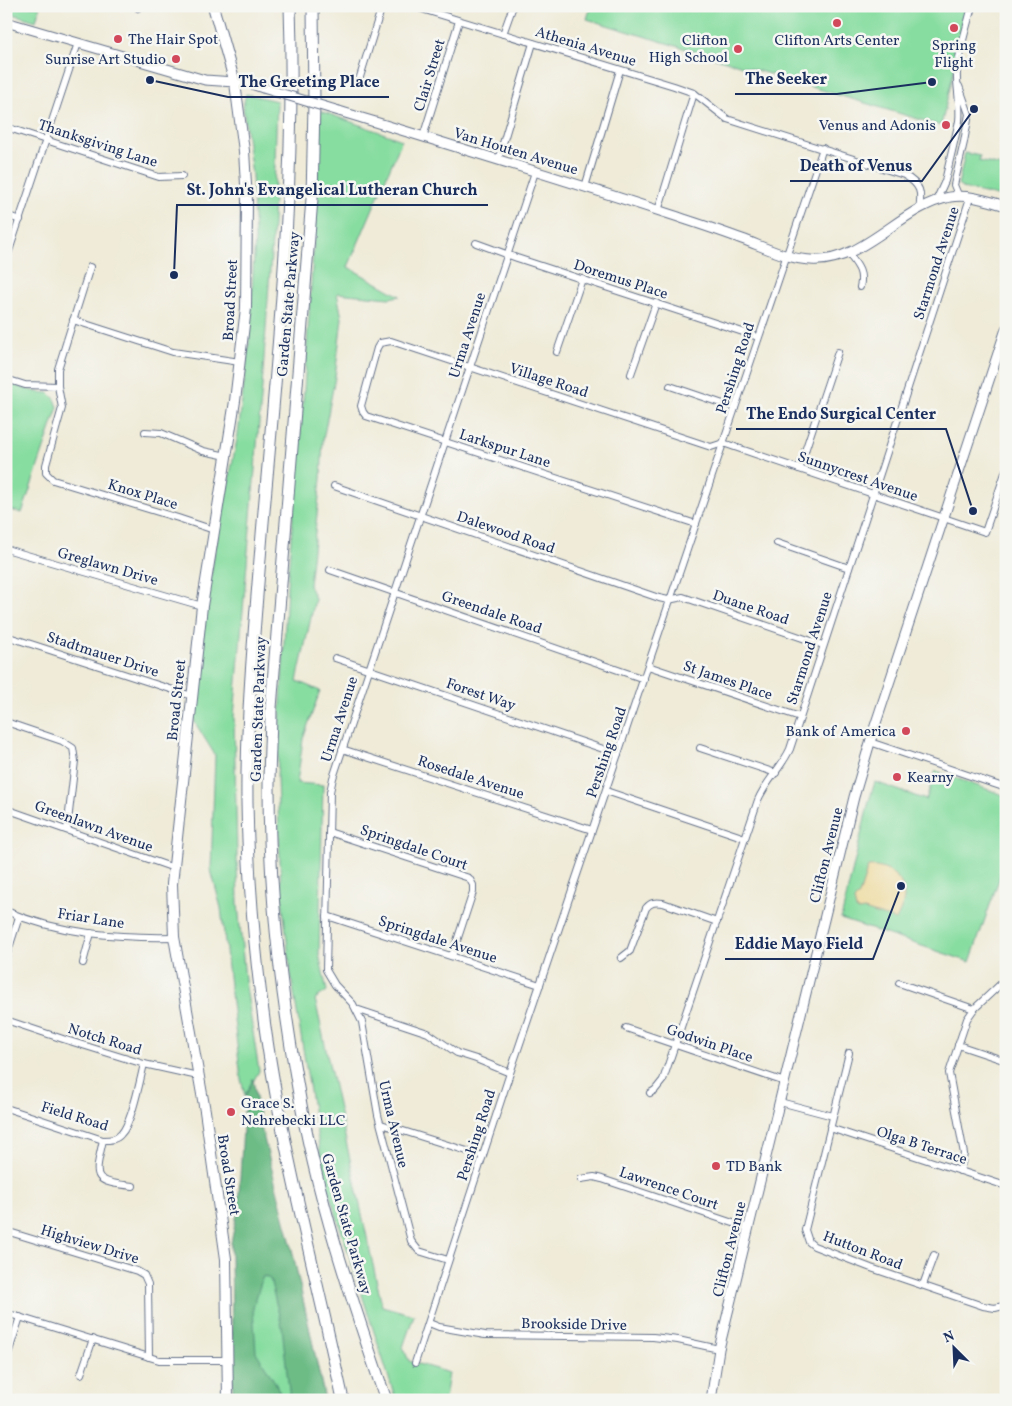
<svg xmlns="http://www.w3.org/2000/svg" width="1012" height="1406" font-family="Vollkorn,serif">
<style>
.green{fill:#87dda0;stroke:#51867f}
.forest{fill:#6dbc86;stroke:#447672}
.sand{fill:#eeda9e;stroke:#84847e}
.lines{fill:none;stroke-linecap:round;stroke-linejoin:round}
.street-casing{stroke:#657189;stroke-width:8}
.secondary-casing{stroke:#657189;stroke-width:11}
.primary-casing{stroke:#657189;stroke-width:12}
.highway-casing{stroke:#657189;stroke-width:13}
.street{stroke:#fff;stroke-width:6}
.secondary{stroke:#fff;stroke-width:9}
.primary{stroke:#fff;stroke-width:10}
.highway{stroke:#fff;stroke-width:11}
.secondary-bridge-casing{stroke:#657189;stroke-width:11;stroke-linecap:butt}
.secondary-bridge{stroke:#fff;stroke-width:9}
.poi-dot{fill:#d1495b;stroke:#f6f6f2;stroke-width:2}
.labels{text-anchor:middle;stroke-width:5;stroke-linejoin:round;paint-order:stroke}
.poi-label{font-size:15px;fill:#1b2f5e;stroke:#f6f6f2;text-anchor:start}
.street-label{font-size:15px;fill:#1b2f5e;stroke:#f6f6f2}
.leader{fill:none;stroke:#1b2f5e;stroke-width:2}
.callout-dot{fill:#1b2f5e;stroke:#f6f6f2;stroke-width:2}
.callout-label{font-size:16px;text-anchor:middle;font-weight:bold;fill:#1b2f5e;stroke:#f6f6f2;stroke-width:5;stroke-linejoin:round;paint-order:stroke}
</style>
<rect width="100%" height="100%" fill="#f6f6f2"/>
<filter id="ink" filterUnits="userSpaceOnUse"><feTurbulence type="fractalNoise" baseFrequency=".02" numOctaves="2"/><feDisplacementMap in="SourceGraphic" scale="10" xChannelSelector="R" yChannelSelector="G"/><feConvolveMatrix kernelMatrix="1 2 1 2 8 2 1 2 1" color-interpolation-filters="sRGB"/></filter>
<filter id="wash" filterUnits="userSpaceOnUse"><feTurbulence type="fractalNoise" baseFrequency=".0096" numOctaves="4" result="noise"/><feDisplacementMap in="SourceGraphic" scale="20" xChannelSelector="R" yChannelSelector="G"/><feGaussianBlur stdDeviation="1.12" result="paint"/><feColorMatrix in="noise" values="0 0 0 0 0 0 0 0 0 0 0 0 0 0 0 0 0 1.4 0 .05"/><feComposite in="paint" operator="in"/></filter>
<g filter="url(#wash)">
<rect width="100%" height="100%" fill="#efebd8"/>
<g class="green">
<path d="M6,6h34l-4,15 -30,-9z"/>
<path d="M591,6h378l-28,120 -354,-107z"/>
<path d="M246,94l31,7 -4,124 -11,162 -28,329 4,188 7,76 14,91 -14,25 -4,-17 -20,-171 -10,-38 4,-115 -21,-34 8,-83 12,-83 24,-121 11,-91 6,-105 -3,-63 -9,-69z"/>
<path d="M318,110l84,30 -54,127 52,29 -11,2 -52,-5 5,25 -7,59 -12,63 -2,39 -12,106 6,14 -18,82 23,10 -17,48 -6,44 26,2 -4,169 8,37 -12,8 67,307 32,9 -11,32 6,14 40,12 -4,27h-49l-72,-223 -33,-202 -10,-85 -4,-113 10,-191 17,-196 12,-181z"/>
<path d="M965,153l15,3 -1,5 27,6v31l-44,-10 -4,-3z"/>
<path d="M6,383l31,9 12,1 6,6 3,8 -36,106 -16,-4z"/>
<path d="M936,771l70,25v63l-36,103 -129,-43 28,-118 6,-19 51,18z"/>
<path d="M289,1236l36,164h-92l-2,-157z"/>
</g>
<path class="forest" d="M253,1079l8,48 28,109 36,164h-35l-8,-73 -12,-48 -7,-3 -10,32 3,44 19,30 8,18h-50l-2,-157 7,-34 7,-113z"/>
<path class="sand" d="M868,867c16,-2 35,9 36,26 1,9 -4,18 -8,27l-32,-10 -5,1 -3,-2 -2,-8 5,-6z"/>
</g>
<g filter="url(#ink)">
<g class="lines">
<g class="street-casing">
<g id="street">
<path d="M137,6l1,2"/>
<path d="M412,6l262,80 20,7 33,26 177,56c17,10 18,17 15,35"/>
<path d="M503,34l10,-28"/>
<path d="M360,77l22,-71"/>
<path d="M6,127l153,50 23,-1"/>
<path d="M423,137l36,-116"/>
<path d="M498,160l35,-117"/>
<path d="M585,187l35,-117"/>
<path d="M959,197l-5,-12 10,-43 5,-28 -10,-28"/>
<path d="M936,201l9,-20 14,-60c2,-17 -3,-33 -2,-50 2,-21 10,-44 15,-65"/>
<path d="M658,211l36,-118"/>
<path d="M6,215l14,5"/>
<path d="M476,243l41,15 241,79"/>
<path d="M848,253c9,12 16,19 12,34"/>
<path d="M6,260l72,-217"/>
<path d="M90,267l-32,102v17l4,22 -16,57v8l7,7 125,38 36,12"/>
<path d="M73,320l100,32 67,10"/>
<path d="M557,352l25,-73"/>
<path d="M631,374l25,-71"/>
<path d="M6,379l19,6 33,1"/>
<path d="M670,386l65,22"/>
<path d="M145,432l16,1 42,18 24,5"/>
<path d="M799,469l39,-117"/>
<path d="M334,486l325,112 9,2 15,-3 140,48"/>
<path d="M696,524l-330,-108 -3,-4 -2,-6 16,-58 3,-5 11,-2 320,106 12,-4 262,89 21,-62"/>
<path d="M777,543l72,25"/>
<path d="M6,549l196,57"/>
<path d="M330,570l314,109"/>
<path d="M6,636l186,60"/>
<path d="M335,658l283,96"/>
<path d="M648,666l152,51"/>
<path d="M6,722l56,19 11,7 2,13 -8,69"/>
<path d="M870,742l136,46"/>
<path d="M700,748l76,25"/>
<path d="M342,749l250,81"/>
<path d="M606,791l139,47"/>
<path d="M6,809l168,59"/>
<path d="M329,832l140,46 4,7v7l-21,64"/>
<path d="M6,911c53,23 112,27 168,26"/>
<path d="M327,916l213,69"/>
<path d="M6,957l13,-40"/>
<path d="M621,958l9,-7 16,-43c5,-6 9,-6 17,-5l54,19"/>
<path d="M83,963l8,-30"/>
<path d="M899,983l75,26"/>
<path d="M356,1009l72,24 29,20 19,6 34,14"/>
<path d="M6,1020l57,19 81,25 54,12"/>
<path d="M626,1028l159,54"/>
<path d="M958,1045l48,16"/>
<path d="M849,1053l-44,177 4,12 5,4 57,22 112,38 12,2 8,-2 3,-5"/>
<path d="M650,1093l5,-3 8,-10 95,-280c8,-19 24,-33 32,-51l180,-551"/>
<path d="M780,1102l53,14"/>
<path d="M6,1108l97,32c7,0 13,0 18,-6 11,-11 19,-54 23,-70"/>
<path d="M381,1124l102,32"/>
<path d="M830,1128l176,58"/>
<path d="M103,1140c-8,37 -13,42 30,46"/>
<path d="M960,1171l4,-17 -15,-81 18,-54 7,-10 32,-30"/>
<path d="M581,1179l13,-2 8,2 146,49"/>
<path d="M6,1231l131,40 7,4 4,9 1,73"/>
<path d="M448,1260l-29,-9 -8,-10 -33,-126 -16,-93 -9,-18 -18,-19 -9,-15 4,-178 3,-14 202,-606"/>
<path d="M923,1285l11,-30"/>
<path d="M6,1313l153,47h68"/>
<path d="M429,1323l10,4 46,8 168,2 25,3 41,9"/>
<path d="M6,1360l14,-43"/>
<path d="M415,1363l95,-290 313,-925"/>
<path d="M81,1374l12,-35"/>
</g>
</g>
<g class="secondary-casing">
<g id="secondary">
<path d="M6,22l199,58 44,3 14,5"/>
<path d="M339,111c108,33 217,66 324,101 27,9 53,17 79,27 22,8 45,20 69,21 52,4 90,-54 139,-63 19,-3 38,4 56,9"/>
<path d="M711,1400l8,-51 135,-552 20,-68 132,-400"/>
</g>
</g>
<g class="primary-casing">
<path id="primary" d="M213,6l22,77 9,68 3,50 -1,107 -11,93 -33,205 -30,278 2,53 31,174 21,148 2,141"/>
</g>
<g class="highway-casing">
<g id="highway">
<path d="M290,6c6,177 -13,353 -28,528 -7,89 -16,179 -15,268 1,77 8,155 19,232 18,123 51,244 77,366"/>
<path d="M313,6l1,97 -2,96 -41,509c0,26 -2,53 -2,79 0,101 11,202 29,301 18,106 53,210 88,312"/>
</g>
</g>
<use href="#street" class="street"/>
<use href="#secondary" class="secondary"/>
<use href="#primary" class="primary"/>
<use href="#highway" class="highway"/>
<g class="secondary-bridge-casing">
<path id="secondary-bridge" d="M263,88l76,23"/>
</g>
<use href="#secondary-bridge" class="secondary-bridge"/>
</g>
</g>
<g class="poi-dot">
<circle cx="837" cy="23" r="5"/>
<circle cx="954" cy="28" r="5"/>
<circle cx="118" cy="39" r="5"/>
<circle cx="738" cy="49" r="5"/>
<circle cx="176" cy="59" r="5"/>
<circle cx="946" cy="125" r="5"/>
<circle cx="906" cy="731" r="5"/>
<circle cx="897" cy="777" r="5"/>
<circle cx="231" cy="1112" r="5"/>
<circle cx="716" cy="1166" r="5"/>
</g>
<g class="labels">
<g class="poi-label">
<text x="128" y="44">The Hair Spot</text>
<text x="728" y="45" text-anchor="end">Clifton<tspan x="728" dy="17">High School</tspan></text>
<text x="837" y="45" text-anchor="middle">Clifton Arts Center</text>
<text x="954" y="50" text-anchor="middle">Spring<tspan x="954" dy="17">Flight</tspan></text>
<text x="166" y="64" text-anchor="end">Sunrise Art Studio</text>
<text x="936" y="130" text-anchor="end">Venus and Adonis</text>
<text x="896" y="736" text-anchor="end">Bank of America</text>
<text x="907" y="782">Kearny</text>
<text x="241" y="1108">Grace S.<tspan x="241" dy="17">Nehrebecki LLC</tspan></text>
<text x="726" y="1171">TD Bank</text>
</g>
<g class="street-label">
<text transform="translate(586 46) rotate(17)" y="5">Athenia Avenue</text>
<text transform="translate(429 75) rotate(-73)" y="5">Clair Street</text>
<text transform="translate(98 143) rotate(18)" y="5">Thanksgiving Lane</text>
<text transform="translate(516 151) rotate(17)" y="5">Van Houten Avenue</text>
<text transform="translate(936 263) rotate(-72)" y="5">Starmond Avenue</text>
<text transform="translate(621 279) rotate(18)" y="5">Doremus Place</text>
<text transform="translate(230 300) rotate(-87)" y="5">Broad Street</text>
<text transform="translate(288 304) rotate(-85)" y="5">Garden State Parkway</text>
<text transform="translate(467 335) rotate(-72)" y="5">Urma Avenue</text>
<text transform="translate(735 368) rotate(-72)" y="5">Pershing Road</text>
<text transform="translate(549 380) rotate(18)" y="5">Village Road</text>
<text transform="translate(505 448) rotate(18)" y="5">Larkspur Lane</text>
<text transform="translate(858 476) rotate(19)" y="5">Sunnycrest Avenue</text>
<text transform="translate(143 494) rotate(17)" y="5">Knox Place</text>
<text transform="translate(506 532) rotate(19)" y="5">Dalewood Road</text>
<text transform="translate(108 566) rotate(16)" y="5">Greglawn Drive</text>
<text transform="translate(751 607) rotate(19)" y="5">Duane Road</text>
<text transform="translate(492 612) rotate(19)" y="5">Greendale Road</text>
<text transform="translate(809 648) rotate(-72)" y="5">Starmond Avenue</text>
<text transform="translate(103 654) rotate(18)" y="5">Stadtmauer Drive</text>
<text transform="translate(728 680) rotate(19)" y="5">St James Place</text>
<text transform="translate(481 694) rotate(19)" y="5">Forest Way</text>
<text transform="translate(176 700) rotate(-84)" y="5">Broad Street</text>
<text transform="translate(258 709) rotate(-88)" y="5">Garden State Parkway</text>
<text transform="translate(339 719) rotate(-72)" y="5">Urma Avenue</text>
<text transform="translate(606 752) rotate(-71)" y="5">Pershing Road</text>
<text transform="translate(471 777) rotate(18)" y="5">Rosedale Avenue</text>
<text transform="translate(94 826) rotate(20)" y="5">Greenlawn Avenue</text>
<text transform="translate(414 847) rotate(19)" y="5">Springdale Court</text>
<text transform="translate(826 855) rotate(-76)" y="5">Clifton Avenue</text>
<text transform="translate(91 918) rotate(9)" y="5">Friar Lane</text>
<text transform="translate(438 939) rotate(18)" y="5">Springdale Avenue</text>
<text transform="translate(105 1039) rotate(17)" y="5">Notch Road</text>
<text transform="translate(710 1043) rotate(19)" y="5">Godwin Place</text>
<text transform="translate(75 1116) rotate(17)" y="5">Field Road</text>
<text transform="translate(394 1124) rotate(77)" y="5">Urma Avenue</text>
<text transform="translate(476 1135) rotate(-72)" y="5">Pershing Road</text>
<text transform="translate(922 1145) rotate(18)" y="5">Olga B Terrace</text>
<text transform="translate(229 1175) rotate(81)" y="5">Broad Street</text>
<text transform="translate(669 1188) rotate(19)" y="5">Lawrence Court</text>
<text transform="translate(347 1224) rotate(74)" y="5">Garden State Parkway</text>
<text transform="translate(90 1244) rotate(17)" y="5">Highview Drive</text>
<text transform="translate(729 1249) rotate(-76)" y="5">Clifton Avenue</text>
<text transform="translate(863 1250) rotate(21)" y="5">Hutton Road</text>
<text transform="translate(574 1324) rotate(1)" y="5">Brookside Drive</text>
</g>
</g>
<path class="leader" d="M932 82L837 94H735M150 80L228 97H389M974 109L922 181H790M174 275L177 205H488M973 511L946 429H736M901 886L873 959H725"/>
<g class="callout-dot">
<circle cx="932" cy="82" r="5"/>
<circle cx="150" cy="80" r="5"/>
<circle cx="974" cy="109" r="5"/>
<circle cx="174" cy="275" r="5"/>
<circle cx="973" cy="511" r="5"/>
<circle cx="901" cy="886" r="5"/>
</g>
<g class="callout-label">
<text x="786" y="84">The Seeker</text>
<text x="309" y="87">The Greeting Place</text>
<text x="856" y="171">Death of Venus</text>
<text x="332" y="195">St. John's Evangelical Lutheran Church</text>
<text x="841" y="419">The Endo Surgical Center</text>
<text x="799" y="949">Eddie Mayo Field</text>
</g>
<rect width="1012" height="1406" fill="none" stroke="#f6f6f2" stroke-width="25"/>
<g transform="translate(954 1348) rotate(336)" stroke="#f6f6f2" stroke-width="4" paint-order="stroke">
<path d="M0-4L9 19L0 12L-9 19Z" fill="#1b2f5e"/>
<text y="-8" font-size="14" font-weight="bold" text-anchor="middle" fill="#1b2f5e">N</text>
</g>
</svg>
